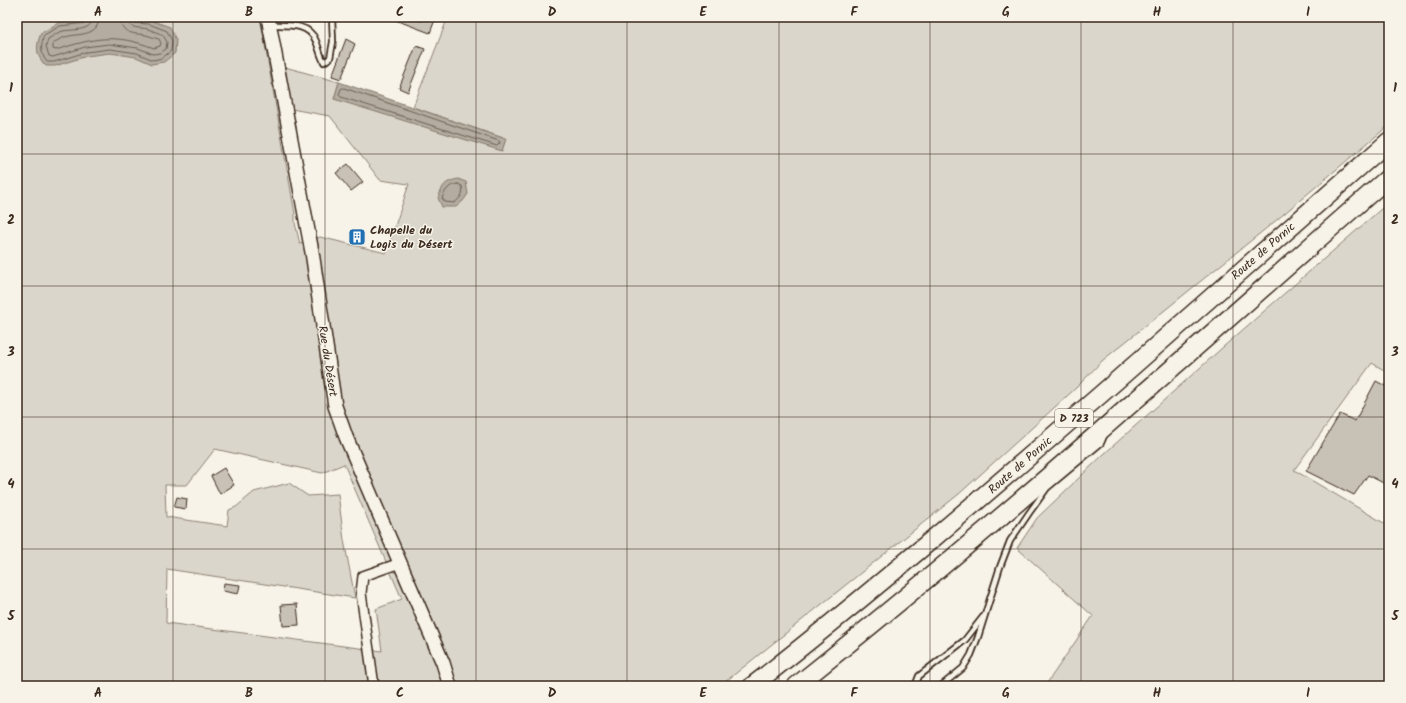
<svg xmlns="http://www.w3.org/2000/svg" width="1406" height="703" font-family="Kalam,sans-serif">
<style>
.green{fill:#dbd6cb;stroke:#8b8074;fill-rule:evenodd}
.water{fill:#b4aca0;stroke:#84786c}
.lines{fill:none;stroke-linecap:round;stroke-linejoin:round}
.shore{stroke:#6b5e52;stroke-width:1}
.building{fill:#c8c1b6;stroke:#3b2a1e}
.lane-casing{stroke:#3b2a1e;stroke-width:8}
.street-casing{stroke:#3b2a1e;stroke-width:12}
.secondary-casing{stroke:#3b2a1e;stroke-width:16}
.highway-casing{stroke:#3b2a1e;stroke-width:20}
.lane{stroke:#f7f3e8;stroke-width:4.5}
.street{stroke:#f7f3e8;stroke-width:9}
.secondary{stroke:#f7f3e8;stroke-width:13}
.highway{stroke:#f7f3e8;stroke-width:17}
.grid{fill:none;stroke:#3b2a1e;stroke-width:1;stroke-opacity:0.55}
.labels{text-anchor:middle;stroke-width:3;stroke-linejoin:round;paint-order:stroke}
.shield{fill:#f7f3e8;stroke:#73665b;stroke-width:1}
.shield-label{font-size:11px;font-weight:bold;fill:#3b2a1e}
.poi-label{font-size:12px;font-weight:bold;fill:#3b2a1e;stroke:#f7f3e8;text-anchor:start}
.street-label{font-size:12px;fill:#3b2a1e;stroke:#f7f3e8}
.neatline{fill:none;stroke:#3b2a1e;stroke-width:1.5}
.grid-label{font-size:13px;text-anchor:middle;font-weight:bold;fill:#3b2a1e}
</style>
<rect width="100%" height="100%" fill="#f7f3e8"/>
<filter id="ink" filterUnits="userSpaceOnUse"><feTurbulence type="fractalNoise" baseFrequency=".025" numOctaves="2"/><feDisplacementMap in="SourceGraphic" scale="8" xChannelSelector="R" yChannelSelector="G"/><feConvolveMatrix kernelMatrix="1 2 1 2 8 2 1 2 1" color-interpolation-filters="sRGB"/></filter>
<g filter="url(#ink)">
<g class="green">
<path d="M17,17h243l35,197v9l5,21 20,-7 66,16 23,-69 -29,-4 -50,-64 -39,-7 -6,-42 54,15 -5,17 172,40 -93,-32 35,-90h941v108l-110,93 -176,142 -26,27 -118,107 -239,192h-703zM215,449l107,24 22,-9 58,135 -26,10 6,42 -216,-28 1,-54 188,29 -11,-58 -6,-46 -30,2 -19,-13 -35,9 -18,15 -7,3 -2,16 -61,-9 -1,-32h22z"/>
<path d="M1389,202v171l-17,-10 -78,107 95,56v160h-344l48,-70 -76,-68 20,-30 67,-64 118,-106z"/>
</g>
<g class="water">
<path d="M98,17h19l33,3 20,7 6,13 -1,13 -11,9 -12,2 -16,-7 -26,-4 -23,3 -32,10h-9c-11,-11 -10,-20 -5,-33l17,-10z"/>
<path d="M339,82l167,57 -4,12 -168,-52z"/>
<path d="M458,179l8,3 2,12 -5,7 -7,6h-14l-4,-9c5,-13 6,-16 20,-19z"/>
</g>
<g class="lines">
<g class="shore">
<path d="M88,17v3l-3,3 -25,3 -16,9c-3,9 -4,19 3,27h7l32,-10 24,-3 27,4 16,7 9,-2 9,-7 1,-10 -5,-10 -18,-7 -14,-1 -4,-2v-4"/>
<path d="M93,17c-1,15 -19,12 -30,14 -5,1 -10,5 -15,8l-2,7 3,10 4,1 32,-10 24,-3 29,4 15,6 7,-1 6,-4 1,-7 -4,-7c-4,-2 -10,-4 -15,-6 -9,-2 -21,1 -22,-12"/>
<path d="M99,17c0,20 -20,16 -34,20 -4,1 -8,4 -12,6v6l3,1c38,-12 58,-17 98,-2l6,-2 1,-3 -2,-4c-5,-1 -9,-3 -13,-4 -13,-2 -25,0 -26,-18"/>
<path d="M344,88l155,53 1,2 -3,3 -156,-49 -2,-2 2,-6z"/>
<path d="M458,184l4,2c2,8 -1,12 -8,17l-9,-1 -3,-4c4,-9 7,-13 16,-14z"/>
</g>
</g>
<g class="building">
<path d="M390,17h21l10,4 1,-4h14l-6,16 -40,-15z"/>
<path d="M346,39l9,5 -14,35 -9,-3z"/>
<path d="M416,46l9,3 -17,43 -9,-4z"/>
<path d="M348,164l15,18 -12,9 -15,-18z"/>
<path d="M1376,381l13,7v98l-21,-11 -14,20 -48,-24 34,-57 15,7z"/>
<path d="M224,468l10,17 -14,9 -9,-18z"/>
<path d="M177,497l10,2 -1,10 -12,-2z"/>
<path d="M224,583l16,2 -2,9 -15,-3z"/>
<path d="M297,604l2,21 -16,1 -2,-21z"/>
</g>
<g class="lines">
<g class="lane-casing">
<g id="lane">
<path d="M272,25c16,0 37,-2 44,16 3,7 4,14 8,21l6,-4 3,-16 -1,-25"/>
<path d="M915,686l4,-10 46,-36 18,-23"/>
<path d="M941,686l22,-18 8,-13 7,-18 22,-70 10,-26 19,-28 18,-25 54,-45 3,-7"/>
</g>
</g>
<g class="street-casing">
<path id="street" d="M374,686l-13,-93 2,-17 37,-13"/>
</g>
<g class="secondary-casing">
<path id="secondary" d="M268,17l44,235 23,154 11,31 97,226 7,23"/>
</g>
<g class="highway-casing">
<g id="highway">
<path d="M752,686c122,-95 239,-196 355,-297 94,-83 188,-165 282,-248"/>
<path d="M796,686c204,-162 397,-337 593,-509"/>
</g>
</g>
<use href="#lane" class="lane"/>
<use href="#street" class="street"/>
<use href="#secondary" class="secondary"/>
<use href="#highway" class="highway"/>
</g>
</g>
<path class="grid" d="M173,17v669M325,17v669M476,17v669M627,17v669M779,17v669M930,17v669M1081,17v669M1233,17v669M17,154h1372M17,286h1372M17,417h1372M17,549h1372"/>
<defs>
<g id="building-square" transform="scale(0.9)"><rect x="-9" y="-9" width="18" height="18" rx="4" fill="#1f6fb2" stroke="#f7f3e8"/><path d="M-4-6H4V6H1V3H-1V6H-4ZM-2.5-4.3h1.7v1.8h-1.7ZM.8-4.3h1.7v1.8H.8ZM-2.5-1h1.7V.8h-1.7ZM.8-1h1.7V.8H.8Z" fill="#fff"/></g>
</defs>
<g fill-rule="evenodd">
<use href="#building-square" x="357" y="237"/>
</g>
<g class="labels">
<rect class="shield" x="1055" y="409" width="38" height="18" rx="3"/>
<g class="shield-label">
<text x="1074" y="422">D 723</text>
</g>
<g class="poi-label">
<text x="370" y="234">Chapelle du<tspan x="370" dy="14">Logis du Désert</tspan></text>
</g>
<g class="street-label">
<text transform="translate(1263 251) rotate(-41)" y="4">Route de Pornic</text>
<text transform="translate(328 361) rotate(81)" y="4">Rue du Désert</text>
<text transform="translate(1020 465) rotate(-41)" y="4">Route de Pornic</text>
</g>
</g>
<rect width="1406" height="703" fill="none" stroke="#f7f3e8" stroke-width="44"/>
<rect x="22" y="22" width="1362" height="659" class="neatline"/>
<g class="grid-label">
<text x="98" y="16">A</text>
<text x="249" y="16">B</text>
<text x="400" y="16">C</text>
<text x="552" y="16">D</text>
<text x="703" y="16">E</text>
<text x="854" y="16">F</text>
<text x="1006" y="16">G</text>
<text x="1157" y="16">H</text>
<text x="1308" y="16">I</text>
<text x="11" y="92">1</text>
<text x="1395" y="92">1</text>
<text x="11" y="224">2</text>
<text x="1395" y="224">2</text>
<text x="11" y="356">3</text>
<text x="1395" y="356">3</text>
<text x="11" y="488">4</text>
<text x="1395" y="488">4</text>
<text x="11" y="620">5</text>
<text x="1395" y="620">5</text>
<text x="98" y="697">A</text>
<text x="249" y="697">B</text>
<text x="400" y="697">C</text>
<text x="552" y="697">D</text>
<text x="703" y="697">E</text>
<text x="854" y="697">F</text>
<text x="1006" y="697">G</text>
<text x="1157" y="697">H</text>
<text x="1308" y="697">I</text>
</g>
</svg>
